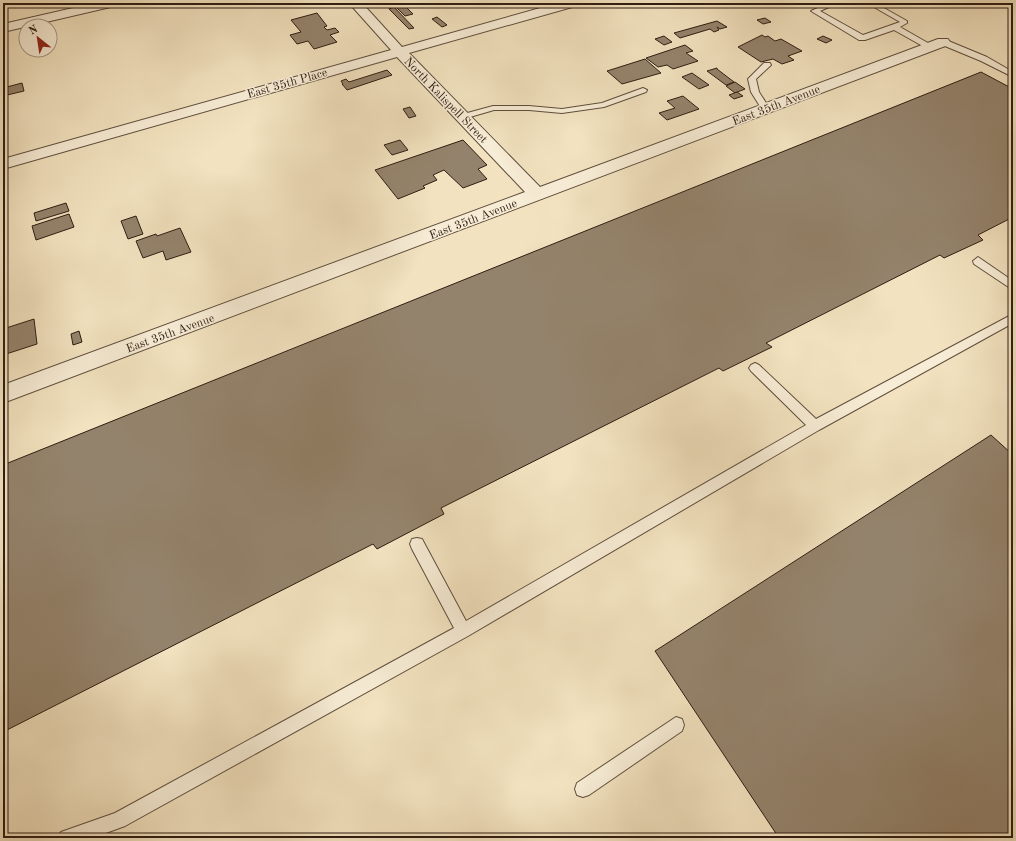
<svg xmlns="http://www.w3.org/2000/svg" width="1016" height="841" font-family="'Old Standard TT',serif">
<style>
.building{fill:#94836c;stroke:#2e1d12}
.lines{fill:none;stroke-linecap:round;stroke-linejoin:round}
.service-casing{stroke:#5f4e3d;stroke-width:2}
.minor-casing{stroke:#5f4e3d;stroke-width:2}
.service{fill:#f7ecd5;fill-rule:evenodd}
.minor{fill:#f7ecd5;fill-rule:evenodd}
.labels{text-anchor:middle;stroke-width:3;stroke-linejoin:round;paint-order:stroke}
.far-street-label{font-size:12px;fill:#2e1d12;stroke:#f7ecd5}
</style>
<rect width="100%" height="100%" fill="#f2e2bf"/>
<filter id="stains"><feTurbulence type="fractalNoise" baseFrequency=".005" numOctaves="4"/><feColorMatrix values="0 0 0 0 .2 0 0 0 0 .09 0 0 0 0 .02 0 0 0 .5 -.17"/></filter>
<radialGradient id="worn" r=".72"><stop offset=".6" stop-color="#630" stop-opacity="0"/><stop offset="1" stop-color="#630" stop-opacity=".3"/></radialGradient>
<g class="building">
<path d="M393,3h9l11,11 -8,2 -10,-10 -7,2 -2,-3z"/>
<path d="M394,7l20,21 -5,1 -20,-20z"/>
<path d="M317,13l10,13 -3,1 3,3 8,-2 4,4 -9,3 7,7 -23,7 -6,-8 -11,3 -7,-9 11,-3 -10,-12z"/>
<path d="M437,17l10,8 -5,2 -10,-8z"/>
<path d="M765,18l6,4 -8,2 -6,-4z"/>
<path d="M717,21l10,6 -7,2 -3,-2 2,3 -5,2 -4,-3 -30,9 -6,-5z"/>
<path d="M762,35l3,2 3,-1 7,5 6,-2 21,12 -14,5 6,4 -12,4 -9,-5 -12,3 -23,-15z"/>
<path d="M664,36l8,6 -8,3 -9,-6z"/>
<path d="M823,36l9,4 -6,3 -9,-4z"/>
<path d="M685,45l8,6 -7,2 12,8 -25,8 -6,-4 -9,2 -12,-9z"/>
<path d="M645,59l16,14 -39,11 -15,-13z"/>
<path d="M717,68v1l17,13 -8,3 -19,-14z"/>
<path d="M387,70l5,5 -45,15 -5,-6h1l-2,-3 5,-2 3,3z"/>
<path d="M981,72l32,17v128l-35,18 5,5 -39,18 -4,-3 -174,88 6,4 -49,24 -4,-3 -278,140 3,6 -67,35 -4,-5 -370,188v-267z"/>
<path d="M692,73l17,12 -10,4 -17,-12z"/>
<path d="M735,82l10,7 -10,4 -9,-7z"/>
<path d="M22,83l2,8 -21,5v-8z"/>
<path d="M737,92l6,4 -9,3 -5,-4z"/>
<path d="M683,96l16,13 -32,11 -8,-7 16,-5 -8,-7z"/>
<path d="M410,107l6,9 -7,2 -6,-9z"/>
<path d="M400,140l8,10 -16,5 -8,-10z"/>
<path d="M463,140l24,25 -9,4 9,10 -24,9 -19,-18 -11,5 4,5 -14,6 2,2 -27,11 -23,-29z"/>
<path d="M66,203l3,8 -33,10 -2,-8z"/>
<path d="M69,214l5,13 -38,13 -4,-14z"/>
<path d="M136,216l7,18 -15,5 -7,-18z"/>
<path d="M180,228l11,24 -25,8 -3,-9 -20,7 -7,-17 20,-7 1,2z"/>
<path d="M34,319l3,25 -34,11v-26z"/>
<path d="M79,331l3,11 -9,3 -2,-11z"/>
<path d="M991,435l22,20v383h-234l-124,-187z"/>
</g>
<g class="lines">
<g class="service-casing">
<g id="service">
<path d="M829,3h9l-18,8 43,24 37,-13 -33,-19h8l32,18v2l-7,4 35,20 -1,2h-6l-34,-19 -29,10h-6l-48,-29z"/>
<path d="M940,40h6l41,17 26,15v5l-32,-16 -41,-17z"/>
<path d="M764,63h6l1,2 -15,14 3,13 11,17 -4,2h-3l-12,-19 -3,-13z"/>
<path d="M643,88l4,2 -1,2 -42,15 -42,6 -33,-3h-35l-31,9 -4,-2 1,-2 33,-9h36l33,3 40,-6z"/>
<path d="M978,257l35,24v9l-39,-26 -1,-3z"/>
<path d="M1013,314v9l-194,107 -351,206 -343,190 -33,12h-34l3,-6 54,-19 339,-185 -42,-79 -2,-5 2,-5 5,-1 5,1 44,82 340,-196 -55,-54 -2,-3 2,-3 4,-2 4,2 57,54z"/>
<path d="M676,717l6,2 2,6 -2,6 -93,64 -6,2 -6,-2 -2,-6 2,-6z"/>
</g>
</g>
<g class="minor-casing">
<g id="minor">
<path d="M95,3h22l-2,3 -112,26v-8z"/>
<path d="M349,3h13l40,44 156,-44h20l-2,3 -167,47 131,134 398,-148h10l2,3 -2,3 -945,358v-18l522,-193 -128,-135 -394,112v-10l388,-109z"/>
</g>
</g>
<use href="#service" class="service"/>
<use href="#minor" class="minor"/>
</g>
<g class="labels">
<g class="far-street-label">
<text transform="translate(287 83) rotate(-16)" y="4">East 35th Place</text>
<text transform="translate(446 100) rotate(46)" y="4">North Kalispell Street</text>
<text transform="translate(776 105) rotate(-21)" y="4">East 35th Avenue</text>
<text transform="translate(473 219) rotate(-21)" y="4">East 35th Avenue</text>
<text transform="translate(170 333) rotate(-20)" y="4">East 35th Avenue</text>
</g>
</g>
<rect width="1016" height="841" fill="none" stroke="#f2e2bf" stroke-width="16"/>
<rect x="4" y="4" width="1008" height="833" fill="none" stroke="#2e1d12" stroke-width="2"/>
<rect x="8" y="8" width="1000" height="825" fill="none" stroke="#2e1d12"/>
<g transform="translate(38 38) rotate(330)"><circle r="19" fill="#f7ecd5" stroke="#a79987"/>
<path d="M0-3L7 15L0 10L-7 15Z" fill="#8f2418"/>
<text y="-6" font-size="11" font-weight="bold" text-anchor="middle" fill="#2e1d12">N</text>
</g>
<rect width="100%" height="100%" filter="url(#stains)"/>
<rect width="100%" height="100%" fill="url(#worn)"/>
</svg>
